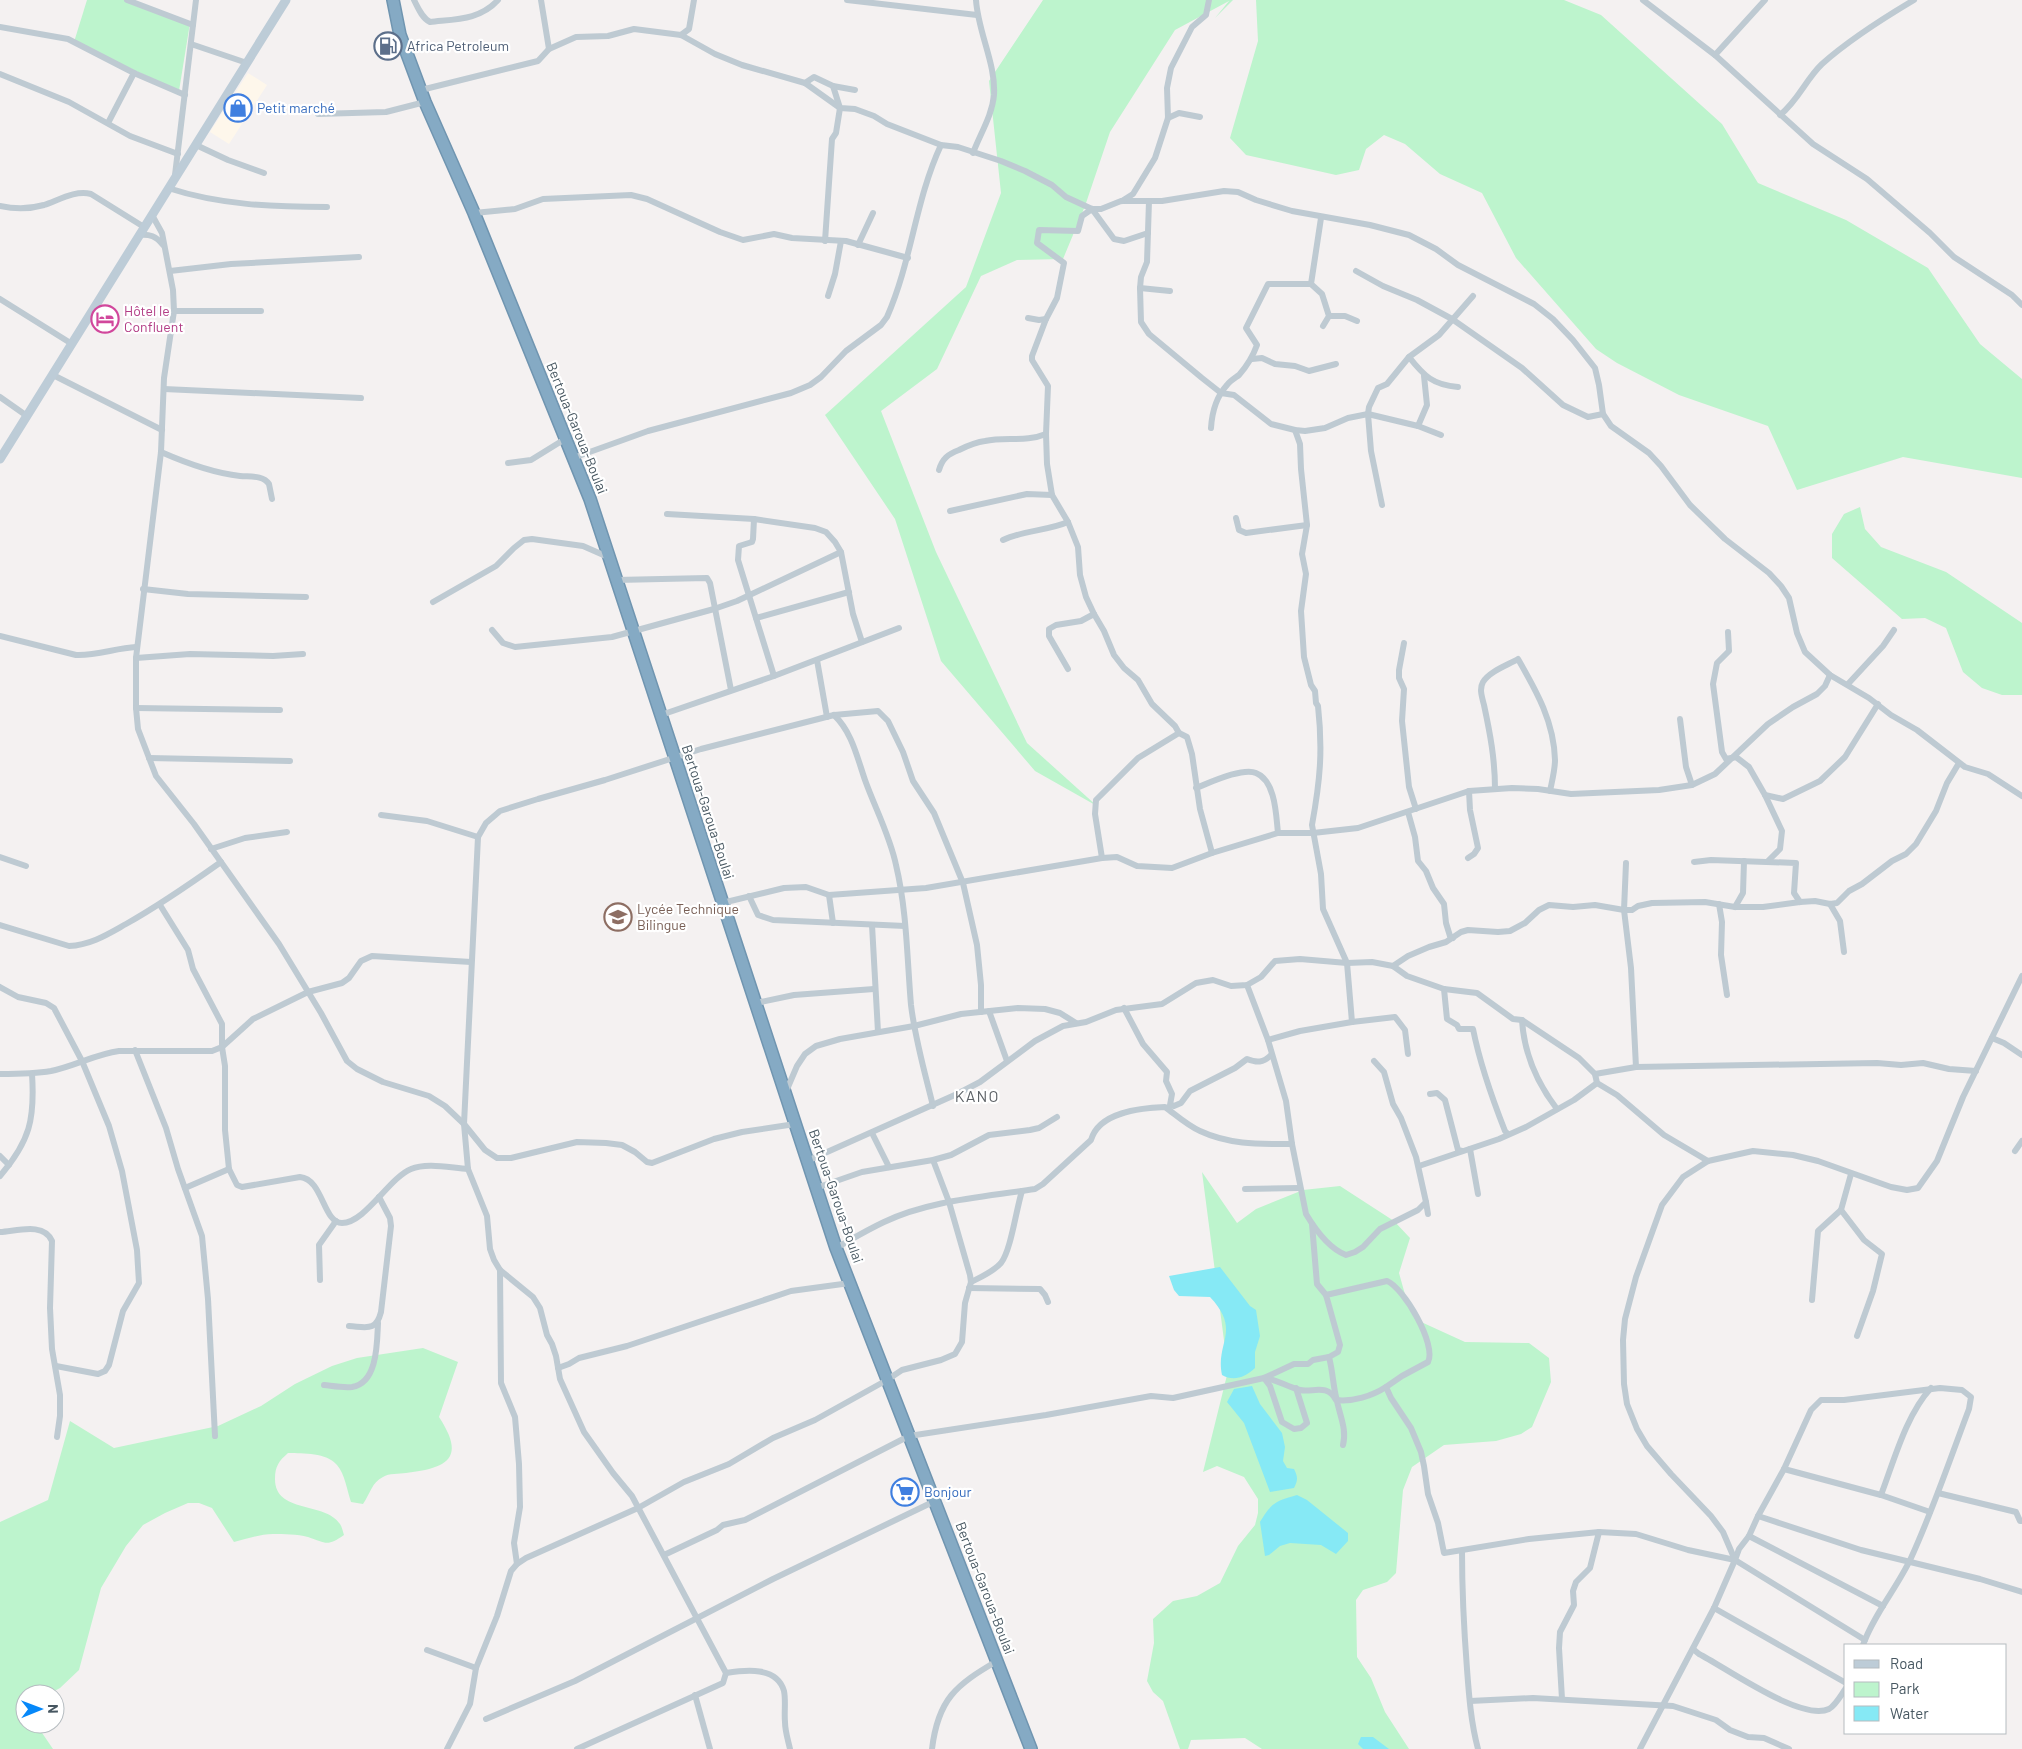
<svg xmlns="http://www.w3.org/2000/svg" width="2022" height="1749" font-family="Barlow,sans-serif">
<style>
.commercial{fill:#fef7eb}
.green{fill:#bdf4cd}
.water{fill:#86e9f5}
.lines{fill:none;stroke-linecap:round;stroke-linejoin:round}
.highway-casing{stroke:#7095b0;stroke-width:14}
.street{stroke:#becad2;stroke-width:6}
.secondary{stroke:#bdccd7;stroke-width:9}
.highway{stroke:#85aac4;stroke-width:11}
.labels{text-anchor:middle;stroke-width:4.5;stroke-linejoin:round;paint-order:stroke}
.service-label{font-size:14px;fill:#4e5e75;stroke:#fff;text-anchor:start}
.shop-label{font-size:14px;fill:#366cbe;stroke:#fff;text-anchor:start}
.hotel-label{font-size:14px;fill:#b23c85;stroke:#fff;text-anchor:start}
.street-label{font-size:14px;fill:#475761;stroke:#fff}
.education-label{font-size:14px;fill:#785e54;stroke:#fff;text-anchor:start}
.quarter-label{font-size:16px;letter-spacing:1px;fill:#5d6267;stroke:#fff}
</style>
<rect width="100%" height="100%" fill="#f4f1f1"/>
<path class="commercial" d="M248,73l19,12 -38,59 -19,-12z"/>
<g class="green">
<path d="M87,0h44l59,23 -11,68 -105,-49z"/>
<path d="M1043,0h190l-18,18 14,-17 -54,29 -65,102 -25,74 -22,53 -46,1 -36,16 -44,93 -56,42 55,141 91,191 70,63 -62,-35 -94,-110 -46,-142 -70,-104 141,-128 35,-94 -12,-112z"/>
<path d="M1256,0h308l37,15 121,109 36,59 88,37 82,48 52,76 42,35v99l-119,-21 -106,33 -29,-64 -89,-31 -62,-32 -21,-14 -80,-91 -34,-65 -42,-19 -35,-30 -21,-9 -18,14 -7,21 -23,5 -90,-20 -16,-17 28,-97z"/>
<path d="M1860,507l5,22 16,18 65,25 76,51v72h-20l-20,-7 -19,-16 -17,-44 -21,-10 -23,1 -70,-61v-24l12,-20z"/>
<path d="M1202,1172l35,51 19,-14 47,-19 37,-4 54,35 16,17 -11,35 7,25 13,23 46,21 64,1 20,15 2,24 -19,45 -11,7 -25,7 -52,4 -32,22 -9,23 -7,83 -9,9 -24,8 -7,10 1,57 14,21 14,34 24,37h-147l-17,-11 -54,2 -3,9h-8l-17,-48 -10,-9 -6,-11 7,-38 -1,-24 20,-18 24,-5 23,-13 18,-37 17,-21 3,-12v-14l-14,-22 -27,-11 -14,6 25,-101z"/>
<path d="M423,1348l35,14 -19,55c27,41 9,51 -33,56 -7,1 -17,0 -23,4 -11,5 -13,17 -20,27l-12,-2c-4,-11 -6,-28 -14,-37 -11,-13 -33,-11 -49,-12 -9,8 -13,13 -13,26 0,35 50,22 65,45 2,3 3,8 4,11 -17,12 -18,8 -36,2 -11,-3 -24,-3 -35,-3 -13,0 -26,5 -39,8l-22,-34 -13,-5h-11l-23,10 -22,12 -17,21 -25,42 -22,82 -19,18 -11,6h-24v30h11l17,25h-53v-227l48,-22 22,-79 44,27 104,-22 43,-20 34,-22 37,-18 25,-8z"/>
</g>
<g class="water">
<path d="M1220,1267l30,39 6,4 4,26 -5,16v16c-10,9 -21,14 -33,7 -7,-33 20,-44 -12,-78l-31,-1 -5,-6 -5,-14z"/>
<path d="M1252,1386l8,18 22,29 3,14 -2,14 4,7 7,1c4,8 4,11 0,19l-24,4 -26,-69 -17,-21 7,-13z"/>
<path d="M1297,1495l10,5 41,33v8l-12,13 -15,-9 -31,-2 -10,3 -11,9 -4,1 -5,-34c12,-20 16,-21 37,-27z"/>
<path d="M1361,1737h12l16,12h-26l-5,-5z"/>
</g>
<g class="lines">
<g class="highway-casing">
<path id="highway" d="M393,0l7,35 25,67 49,111 116,286 246,749 195,501"/>
</g>
<g class="street">
<path d="M127,0l66,25"/>
<path d="M414,0c4,8 8,18 16,22 26,-3 50,-2 68,-22"/>
<path d="M541,0l8,49"/>
<path d="M847,0l130,15"/>
<path d="M1643,0l72,55 98,89 54,35 63,54 24,24 58,38 10,10"/>
<path d="M0,27l68,12 66,34 51,22"/>
<path d="M681,35l8,-6 5,-29"/>
<path d="M191,44l56,19"/>
<path d="M1715,55l50,-55"/>
<path d="M0,74l69,28 61,34 48,18"/>
<path d="M805,83l9,-6 19,9 22,4"/>
<path d="M421,90l117,-29 11,-12 27,-12 32,-1 26,-7 47,6 34,19 27,11 63,18 35,25 15,1 19,7 13,8 54,21 17,2 43,14 24,10 27,14 14,12 26,12h9l20,-8h41l62,-10 14,1 18,8 36,11 78,14 39,10 27,14 22,16 76,39 19,15 20,21 22,28 4,17 4,29 8,12 38,27 12,13 29,39 35,34 44,34 12,13 8,12 8,35 8,19 25,23 39,23 22,17 26,15 48,37 23,7 34,22"/>
<path d="M318,114l68,-2 39,-10"/>
<path d="M1780,115c18,-14 26,-36 42,-51 28,-25 60,-45 92,-64"/>
<path d="M1168,118l11,-5 21,4"/>
<path d="M108,123l26,-50"/>
<path d="M196,145l32,15 36,13"/>
<path d="M973,153c7,-19 19,-37 21,-58 2,-31 -16,-63 -18,-95"/>
<path d="M175,175l21,-175"/>
<path d="M168,188c52,17 105,19 159,19"/>
<path d="M1122,201l11,-7 22,-36 13,-40 -1,-30 4,-20 21,-41 14,-12 3,-15"/>
<path d="M1149,201l-2,61 -6,15 -1,11 1,34 8,12 53,44 19,15 13,2 37,29 24,6 10,1 20,-3 23,-10 20,-4 50,12 23,9"/>
<path d="M0,206c14,3 30,3 44,-1 15,-5 31,-15 47,-11l53,33"/>
<path d="M474,213l41,-4 28,-10 88,-4 16,4 73,33 23,8 31,-6 18,4 54,3 62,17"/>
<path d="M152,215l10,18 11,57 1,21 -10,67 -3,74 -25,206v50l2,21 18,47 38,48 85,120 42,69 26,48 10,8 26,13 46,14 16,10 19,18 21,26 12,8h14l66,-16 29,1 16,2 13,7 12,10 5,1 62,-24 28,-7 53,-8"/>
<path d="M1321,218l-10,66 11,10 7,22 -6,10"/>
<path d="M139,235c11,-1 17,1 24,10"/>
<path d="M825,241l7,-102 4,-6 4,-25 -7,-22"/>
<path d="M858,245l15,-32"/>
<path d="M170,271l61,-7 128,-7"/>
<path d="M1356,271l27,15 34,14 35,19 70,49 41,37 25,12 15,-3"/>
<path d="M1140,288l30,3"/>
<path d="M828,296l7,-22 6,-33"/>
<path d="M0,299l72,45"/>
<path d="M174,311h87"/>
<path d="M1329,316h16l12,5"/>
<path d="M1028,318l11,2 7,-1"/>
<path d="M1409,357c15,19 24,28 49,30"/>
<path d="M1252,359l10,-1 13,6 20,2 14,5 27,-7"/>
<path d="M53,375l109,55"/>
<path d="M164,389l197,9"/>
<path d="M0,397l27,19"/>
<path d="M1418,426l9,-21 -3,-29"/>
<path d="M1211,428c1,-16 5,-31 16,-43 3,-4 8,-7 12,-10 8,-9 14,-19 18,-30l-11,-17 22,-44h43"/>
<path d="M1295,430l5,14 1,25 6,56 -5,29 4,20 -5,37 3,46 7,28 4,6 1,12 2,3c5,45 2,75 -6,119l9,49 2,35 24,54 5,59"/>
<path d="M161,452c25,11 52,21 79,24 10,1 23,-1 29,8l3,15"/>
<path d="M573,458l75,-27 143,-38 19,-8 11,-8 25,-26 35,-26 6,-8c25,-57 28,-116 54,-172"/>
<path d="M508,463l23,-3 34,-21"/>
<path d="M939,470c3,-11 9,-16 20,-20 8,-4 17,-8 26,-9 20,-4 42,1 61,-7"/>
<path d="M1382,505l-11,-54 -3,-37 1,-7 9,-19 9,-4 22,-27 30,-22 34,-39"/>
<path d="M950,511l77,-17 25,1"/>
<path d="M667,514l87,5 61,9 11,4 9,10 6,10 12,62 9,28"/>
<path d="M1236,518l3,12 7,3 61,-8"/>
<path d="M754,519l-1,20 -1,3 -13,4 -1,14 36,116"/>
<path d="M1003,540c21,-10 44,-9 65,-18"/>
<path d="M616,580l91,-2 3,5 21,107"/>
<path d="M143,589l45,5 118,3"/>
<path d="M433,602l63,-36 18,-18 10,-8 8,-1 51,7 25,11"/>
<path d="M1094,614l-8,-17 -6,-22 -2,-28 -10,-25 -16,-27 -5,-31 -1,-30 2,-48 -16,-26v-4l14,-37 11,-21 7,-35 -27,-20 2,-13 39,1 4,-15 10,-7 22,30 10,2 24,-8"/>
<path d="M756,618l93,-26"/>
<path d="M492,630l11,13 12,4 97,-10 102,-28 23,-8 104,-49"/>
<path d="M1728,632l1,19 -12,12 -4,21 9,68 4,7 10,-2 13,10 16,28 17,36 -2,18 -12,12"/>
<path d="M0,636l76,19c20,1 40,-7 60,-8"/>
<path d="M1404,643l-5,27v8l5,11 -2,32 7,66 7,22"/>
<path d="M136,658l54,-4 83,2 30,-2"/>
<path d="M817,660l10,57"/>
<path d="M1068,669l-19,-33v-7l7,-4 25,-4 13,-7 10,17 10,24 10,13 14,12 14,24 23,22 4,7"/>
<path d="M1848,684l35,-38 11,-16"/>
<path d="M136,708l144,2"/>
<path d="M661,715l113,-39 125,-48"/>
<path d="M834,715c18,17 23,42 31,65 10,28 25,56 31,85 11,46 11,94 15,140 4,34 14,68 22,101"/>
<path d="M1680,719l6,48 6,18"/>
<path d="M149,758l141,3"/>
<path d="M1196,788c13,-5 47,-21 60,-15 20,8 20,43 22,60"/>
<path d="M1495,789c0,-30 -5,-56 -11,-84 -2,-8 -5,-16 -1,-23 7,-11 25,-17 35,-23 19,33 36,63 37,101 0,10 -3,21 -5,31"/>
<path d="M1765,795l18,4 37,-18 25,-24 33,-53"/>
<path d="M1408,812l7,25 3,24 8,10 7,17 11,16 2,19 4,13 3,2"/>
<path d="M381,815l46,6 51,16"/>
<path d="M211,849l34,-11 42,-6"/>
<path d="M0,857l26,9"/>
<path d="M1102,858l-7,-44 1,-14 42,-42 41,-25 8,4 5,17 8,55 12,44"/>
<path d="M1468,858l6,-4 4,-6 -8,-38 -1,-19"/>
<path d="M1694,862l17,-2 85,3 -2,30 6,9"/>
<path d="M1626,863l-2,47 7,58 5,99"/>
<path d="M829,895l4,28"/>
<path d="M749,896l9,19 15,5 132,6"/>
<path d="M722,903l62,-15 22,-1 23,8 97,-7 176,-30 15,-1 20,9 35,2 40,-15 66,-20h35l45,-5 111,-37 43,-3 26,1 33,5 88,-4 33,-5 23,-11 53,-50 25,-17 24,-13 8,-8 5,-11"/>
<path d="M1719,904l3,18 -1,33 6,40"/>
<path d="M1830,904l10,17 4,31"/>
<path d="M160,905l28,45 5,19 29,55v23l3,19v64l3,29 1,10 8,16 5,2 58,-10c23,2 23,46 42,46 23,0 47,-45 69,-54 16,-7 40,-1 57,0"/>
<path d="M1735,907l8,-14 1,-32"/>
<path d="M0,925l69,21c22,-1 39,-12 57,-22 34,-19 64,-40 95,-62"/>
<path d="M872,925l6,107"/>
<path d="M1393,966l15,-10 21,-9 17,-5 15,-10 7,-2 30,2 12,-1 15,-8 14,-13 10,-5 24,2 22,-2 29,5h8l6,-4 14,-3 53,-1 30,5h28l37,-5 15,-1 15,3 7,-1 12,-12 13,-7 30,-23 14,-7 10,-10 20,-33 11,-28 12,-20"/>
<path d="M1247,985l21,55 18,61 6,43 14,70c9,15 24,35 40,41l9,-3 8,-5 17,-18 38,-19 8,-8 -10,-45 -15,-39 -8,-14 -9,-32 -10,-11"/>
<path d="M0,987l18,10 28,6 8,5 28,53 27,65 13,45 15,79 2,33 -16,28 -14,54 -4,6 -7,3 -42,-8"/>
<path d="M1444,989l3,30 10,6 2,4h14c7,35 19,69 32,102l3,3"/>
<path d="M756,1003l38,-8 80,-6"/>
<path d="M1124,1008l19,36 24,28 -1,9 6,13 -2,11 4,1 7,-3 9,-12 45,-23 12,-9c10,4 16,4 24,-4"/>
<path d="M989,1011l18,50"/>
<path d="M1522,1020c2,33 15,63 35,89"/>
<path d="M1992,1038l12,5 18,12"/>
<path d="M1268,1040l32,-9 52,-9 43,-5 10,13 3,24"/>
<path d="M135,1050l31,78 12,41 24,67 6,63 7,137"/>
<path d="M0,1074c17,0 34,0 51,-3 24,-5 45,-17 68,-20h93l10,-4 31,-28 55,-27 34,-9 7,-5 12,-17 11,-5 99,6"/>
<path d="M1595,1074l41,-7 241,-4 24,2 22,-2 26,6 27,2"/>
<path d="M785,1094l12,-28 8,-12 11,-8 24,-7 74,-13 47,-12 57,-6 27,1 15,4 16,10"/>
<path d="M1430,1094l7,-1 8,7 13,50 4,1"/>
<path d="M872,1133l17,34"/>
<path d="M1470,1149l8,45"/>
<path d="M2015,1151l7,-10"/>
<path d="M0,1156l9,9"/>
<path d="M807,1161l150,-67 23,-12 55,-41 28,-15 23,-4 30,-12 46,-6 34,-21 17,-3 18,6 16,-1 14,-8 14,-16 25,-2 47,4 25,-1 21,4 14,10 37,13 33,4 36,26 9,1 57,38 16,16 2,9 20,12 47,40 44,26"/>
<path d="M1419,1166l80,-27 27,-12 48,-27 23,-17"/>
<path d="M1851,1174l-10,36 23,30 18,14 -9,37 -16,45"/>
<path d="M0,1176c30,-35 35,-57 32,-102"/>
<path d="M185,1188l44,-19"/>
<path d="M816,1188l46,-16 71,-12 18,-5 38,-20 41,-5 9,-2 18,-11"/>
<path d="M1245,1189l54,-1"/>
<path d="M1426,1202l2,12"/>
<path d="M1312,1224l5,60 9,11"/>
<path d="M0,1232c17,-1 44,-10 52,9l-2,67 2,41 8,46v21l-3,21"/>
<path d="M836,1248c16,-9 31,-18 48,-26 46,-22 101,-25 151,-33l8,-5 48,-44c8,-28 49,-32 74,-33 11,8 23,19 35,24 30,14 60,13 92,13"/>
<path d="M500,1270l1,113 14,34 4,47 1,43 -6,36 3,21"/>
<path d="M320,1280l-1,-35 17,-24"/>
<path d="M971,1282c10,-5 22,-10 30,-19 10,-13 15,-53 21,-72"/>
<path d="M969,1288l71,1 5,6 3,7"/>
<path d="M1812,1300l6,-69 23,-21"/>
<path d="M349,1326c17,1 27,6 32,-14l10,-86 -1,-8 -11,-21"/>
<path d="M1329,1357c4,15 4,30 8,44 3,15 10,29 6,44"/>
<path d="M558,1368l11,-4 10,-6 48,-12 164,-55 59,-8"/>
<path d="M1264,1378l6,8 12,36 12,7 7,-1 6,-5 -11,-35"/>
<path d="M1265,1378c12,2 23,9 35,12 12,3 27,-7 36,10 17,2 36,-4 50,-13"/>
<path d="M324,1385c9,1 19,3 28,2 26,-4 25,-45 26,-64"/>
<path d="M1784,1469l97,26 49,17"/>
<path d="M1938,1493l74,18 4,1 4,9h2"/>
<path d="M1881,1495c13,-34 25,-80 50,-107"/>
<path d="M1758,1516l103,34 119,29 42,13"/>
<path d="M1749,1536l134,70"/>
<path d="M1462,1551c0,39 2,79 5,118 2,27 4,54 11,80"/>
<path d="M664,1555l53,-25 6,-5 22,-5 164,-84 137,-21 105,-19 22,2 91,-20 30,-14h14l5,-4 16,-3 9,-5 2,-7 -14,-50 61,-14c17,7 50,64 41,81l-26,14 -16,11 5,11 20,30 10,24 3,14 4,28 10,29 6,30 85,-14 70,-7 37,2 52,16 47,10 130,80"/>
<path d="M1735,1560l4,-11 10,-13 9,-20 26,-47 27,-59 10,-10h23l96,-12 22,2 9,7 -2,12c-19,50 -36,101 -58,149 -14,30 -37,56 -48,87"/>
<path d="M1714,1608l132,75"/>
<path d="M1693,1649l6,5c26,13 102,68 130,55 7,-4 12,-14 17,-21"/>
<path d="M427,1650l49,18"/>
<path d="M726,1673c19,-3 51,-7 58,18 2,10 0,21 1,31 0,9 3,18 5,27"/>
<path d="M695,1695l15,54"/>
<path d="M1562,1699l-3,-51 1,-16 14,-27 -1,-14 3,-9 14,-14 9,-36"/>
<path d="M1470,1701l63,-3 140,8 43,14 14,10 18,7 16,1 25,11"/>
<path d="M486,1719l89,-38 198,-102 162,-78"/>
<path d="M447,1749l23,-45 6,-36 21,-52 14,-45 6,-7 9,-6 112,-50 46,-26 45,-18 44,-26 42,-18 72,-40 15,-10 39,-10 14,-6 7,-12 3,-39 6,-21 -1,-7 -21,-73 -16,-42"/>
<path d="M577,1749l146,-66 3,-10 -94,-177 -19,-23 -29,-41 -24,-53 -4,-23 -4,-12 -5,-9 -7,-27 -7,-11 -33,-27 -6,-10 -4,-11 -3,-33 -19,-47 -4,-45 14,-287 8,-14 14,-12 38,-12 67,-19 96,-31 133,-34 44,-4 10,10 15,31 10,29 21,32 29,70 14,62 4,40v27"/>
<path d="M932,1749c6,-50 24,-64 65,-88"/>
<path d="M1640,1749l74,-141 21,-48 -12,-28 -12,-16 -40,-42 -24,-28 -10,-17 -10,-25 -3,-20 -1,-44 2,-21 11,-42 26,-72 21,-28 25,-16 45,-10 40,4 25,6 73,26 16,3 11,-2 19,-27 26,-64 59,-121"/>
</g>
<path class="secondary" d="M0,459l286,-459"/>
<use href="#highway" class="highway"/>
</g>
<defs>
<g id="fuel-ring" transform="scale(1.4375)"><circle r="9.5" fill="#fff" stroke="#5c6f8a" stroke-width="1.5"/><path d="M-5.5-6h7V0h2V4h1.3V-2.5L3-4.5l.8-.8L6-3V5H2.5V1h-1V6h-7ZM-4.2-4.7v3.2H.2V-4.7Z" fill="#5c6f8a"/></g>
<g id="shop-ring" transform="scale(1.4375)"><circle r="9.5" fill="#fff" stroke="#3f7fe0" stroke-width="1.5"/><path d="M-5-2.5h2.3a2.7 3.5 0 0 1 5.4 0H5L5.5 6h-11ZM-1.5-2.5h3a1.5 2.3 0 0 0-3 0Z" fill="#3f7fe0"/></g>
<g id="hotel-ring" transform="scale(1.4375)"><circle r="9.5" fill="#fff" stroke="#d1479c" stroke-width="1.5"/><path d="M-6-4.5h1.5V1H6V5H4.5V3h-9V5H-6ZM-4 0a1.8 1.8 0 1 1 3.6 0ZM.5 0V-2.5h3Q6-2.5 6 0Z" fill="#d1479c"/></g>
<g id="school-ring" transform="scale(1.4375)"><circle r="9.5" fill="#fff" stroke="#8d6e63" stroke-width="1.5"/><path d="M0-5L7-2L0 1L-7-2ZM-4 1L0 2.5L4 1V4Q0 6-4 4Z" fill="#8d6e63"/></g>
<g id="supermarket-ring" transform="scale(1.4375)"><circle r="9.5" fill="#fff" stroke="#3f7fe0" stroke-width="1.5"/><path d="M-6-5.5h2.5l.6 2H6L4.5 2H-2.5L-4.4-4H-6ZM-1.5 3.2a1.3 1.3 0 1 0 .1 0ZM3 3.2a1.3 1.3 0 1 0 .1 0Z" fill="#3f7fe0"/></g>
</defs>
<g fill-rule="evenodd">
<use href="#fuel-ring" x="388" y="46"/>
<use href="#shop-ring" x="238" y="108"/>
<use href="#hotel-ring" x="105" y="319"/>
<use href="#school-ring" x="618" y="917"/>
<use href="#supermarket-ring" x="905" y="1492"/>
</g>
<g class="labels">
<g class="service-label">
<text x="407" y="51">Africa Petroleum</text>
</g>
<g class="shop-label">
<text x="257" y="113">Petit marché</text>
<text x="924" y="1497">Bonjour</text>
</g>
<g class="hotel-label">
<text x="124" y="316">Hôtel le<tspan x="124" dy="16">Confluent</tspan></text>
</g>
<g class="street-label">
<text transform="translate(577 428) rotate(68)" y="5">Bertoua-Garoua-Boulai</text>
<text transform="translate(708 812) rotate(72)" y="5">Bertoua-Garoua-Boulai</text>
<text transform="translate(836 1196) rotate(71)" y="5">Bertoua-Garoua-Boulai</text>
<text transform="translate(985 1588) rotate(69)" y="5">Bertoua-Garoua-Boulai</text>
</g>
<g class="education-label">
<text x="637" y="914">Lycée Technique<tspan x="637" dy="16">Bilingue</tspan></text>
</g>
<g class="quarter-label">
<text x="977" y="1102">KANO</text>
</g>
</g>
<rect x="1844" y="1644" width="162" height="90" fill="#ffffff" stroke="#b5bcc0"/>
<rect x="1854" y="1660" width="25" height="8" fill="#bdccd7" stroke="#b5bcc0"/>
<text x="1890" y="1669" font-size="15" fill="#475761">Road</text>
<rect x="1854" y="1682" width="25" height="15" fill="#bdf4cd" stroke="#b5bcc0"/>
<text x="1890" y="1694" font-size="15" fill="#475761">Park</text>
<rect x="1854" y="1706" width="25" height="15" fill="#86e9f5" stroke="#b5bcc0"/>
<text x="1890" y="1719" font-size="15" fill="#475761">Water</text>
<g transform="translate(40 1709) rotate(89)"><circle r="24" fill="#ffffff" stroke="#b5bcc0"/>
<path d="M0-4L9 19L0 12L-9 19Z" fill="#0688f9"/>
<text y="-8" font-size="14" font-weight="bold" text-anchor="middle" fill="#475761">N</text>
</g>
</svg>
